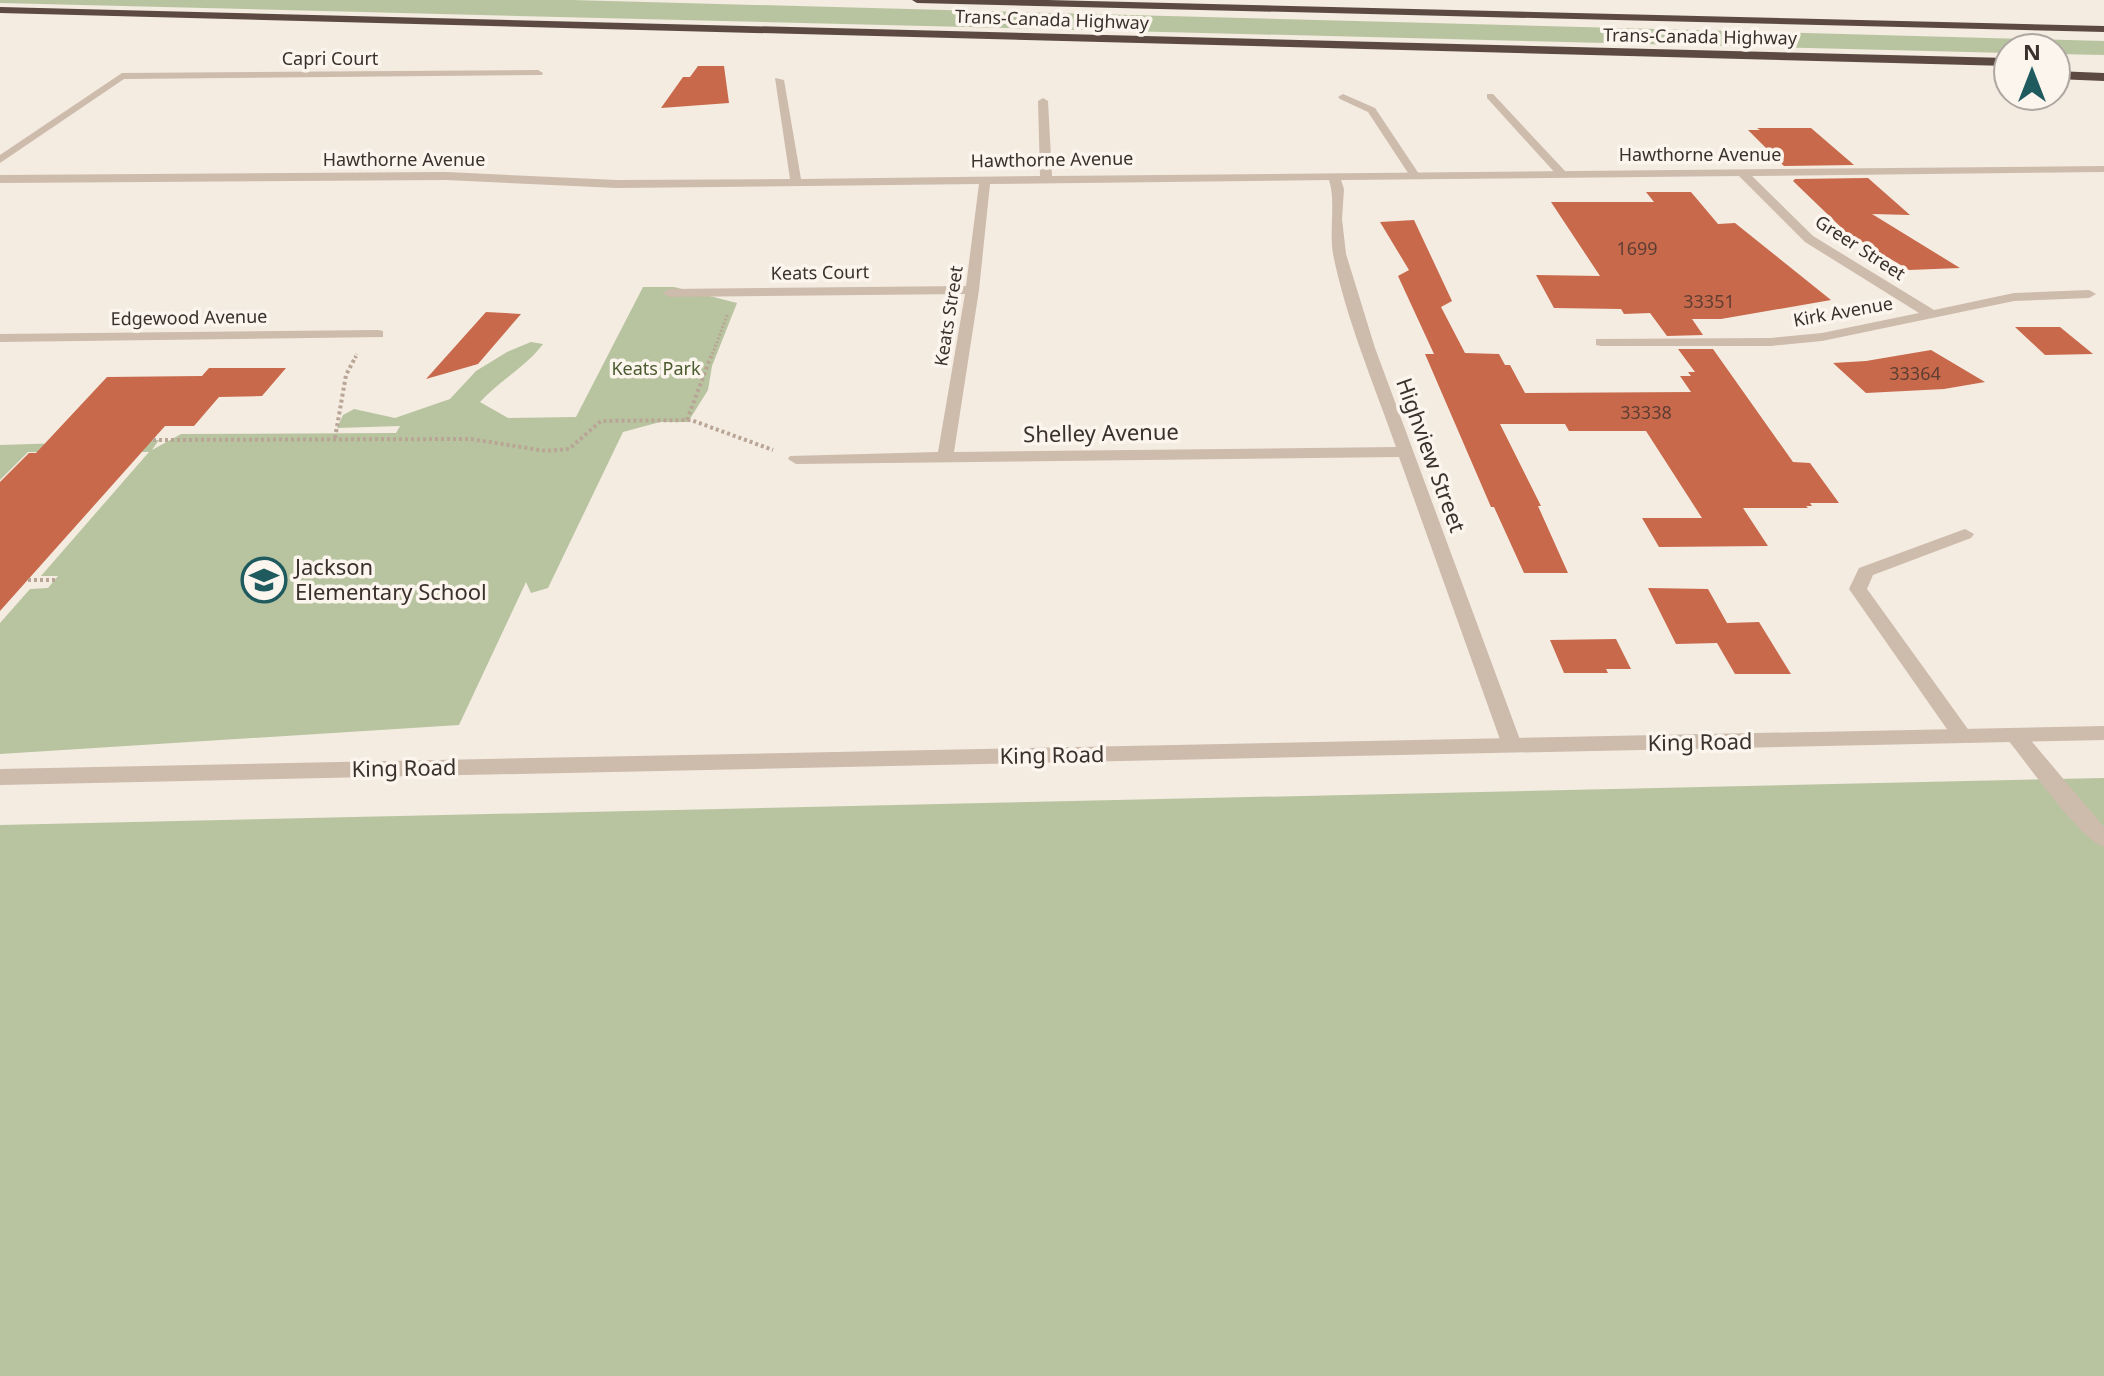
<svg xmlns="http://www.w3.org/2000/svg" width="2104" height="1376" font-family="'Noto Sans',sans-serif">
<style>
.green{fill:#b8c4a0}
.building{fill:#c8694b}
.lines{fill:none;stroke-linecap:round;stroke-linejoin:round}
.path-far1{stroke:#b9a596;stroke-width:3;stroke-dasharray:2 2;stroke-linecap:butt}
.path{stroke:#b9a596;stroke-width:4;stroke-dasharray:3 3;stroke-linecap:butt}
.service{fill:#cdbbac;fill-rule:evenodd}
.minor{fill:#cdbbac;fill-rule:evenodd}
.tertiary{fill:#cdbbac;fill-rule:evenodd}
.motorway{fill:#5c4a42;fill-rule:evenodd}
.labels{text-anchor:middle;stroke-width:7;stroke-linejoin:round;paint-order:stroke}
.far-street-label{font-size:18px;fill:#3b302b;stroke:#fbf5ee}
.number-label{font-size:18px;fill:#5e3e33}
.far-park-label{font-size:18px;fill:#4a5a2e;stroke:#fbf5ee}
.street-label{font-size:22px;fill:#3b302b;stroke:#fbf5ee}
.poi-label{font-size:22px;fill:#3b302b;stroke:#fbf5ee;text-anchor:start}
</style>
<rect width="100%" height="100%" fill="#f4ebe1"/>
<g class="green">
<path d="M0,0h572l1532,41v14l-48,-1v-6h-48v5l-2008,-50z"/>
<path d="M643,287h31l63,16 -25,63 -4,24 -20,32h-28l-37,10 -75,156 -17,5 -5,-11 -67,143 -459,29v-131l30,-34 18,-1 10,-12h-17l108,-124h-121l-28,28v-35l159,-5 -7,10 29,-16 215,-1 4,-7 -63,2 6,-13 11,-6 41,9 55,-19 26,-28 31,-19 24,-10 12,2c-16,22 -44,37 -63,58l28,16 68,-1z"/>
<path d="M2104,778v598h-2104v-551z"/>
</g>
<g class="building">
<path d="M698,66h26l5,37 -68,5 22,-31h7z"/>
<path d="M1757,128h54l43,37 -70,1 -36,-36h12z"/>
<path d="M1868,178l42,37 -38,-1 88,54 -51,2 -62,-37 -54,-52 2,-2z"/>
<path d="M1646,192h45l27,32 17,-1 96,77 -110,19h-29l11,16 -36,1 -17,-23 -26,1 -3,-5 -67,-1 -18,-33 64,1 -49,-74h103z"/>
<path d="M1414,220l38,81 -11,6 24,46 34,1 6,11h5l15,28 166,-1 -11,-16h11l-3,-4h7l-17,-23h35l80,113 17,1 29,40h-29l2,3h-6l2,2h-65l25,38 -109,1 -17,-29h60l-56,-87h-77l-4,-7h-65l41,82h-3l30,67h-44l-30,-66h-3l-66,-153h9l-36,-78 11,-6 -29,-48z"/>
<path d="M486,312l35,2 -43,50 -52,15z"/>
<path d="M2015,327h45l33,27 -48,1z"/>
<path d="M1931,350l54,32 -41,7 -78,4 -33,-30 33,-2z"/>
<path d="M209,368h77l-24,28 -43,1 -25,29h-29l-165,185v-129l29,-29h7l71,-76 95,-1z"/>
<path d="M1648,588l60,1 19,34 32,-1 32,52h-56l-18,-31 -41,1z"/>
<path d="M1616,639l15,30h-25l2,4h-44l-14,-33z"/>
</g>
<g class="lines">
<g class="path-far1">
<path d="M355,358l2,-4"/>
<path d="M711,358l17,-45"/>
</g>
<g class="path">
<path d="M687,420l24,-64"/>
<path d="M335,438l11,-63 10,-19"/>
<path d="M153,440l318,-1 75,12 23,-2 32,-28 90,-1 82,30"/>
<path d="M28,580h27"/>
</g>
<g class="service">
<path d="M1343,94l32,14 44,66 -1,2h-8l-42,-64 -28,-13 -2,-2z"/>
<path d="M1487,94h6l72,77v4h-8l-70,-77z"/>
<path d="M2015,729l7,1 82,97v20c-25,-8 -77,-84 -96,-107l-2,-5 2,-5z"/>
</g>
<g class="minor">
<path d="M538,70l5,3 -1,2 -418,4 -124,84v-8l122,-82z"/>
<path d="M775,78l9,2 17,99 239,-3 -2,-75 5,-3 5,3 4,75 1052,-10v6l-352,4 61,60 121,74 80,-17 75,-3 7,4 -7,4 -75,3 -192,40 -51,5h-170l-5,-1v-6l175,-1 51,-5 97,-20 -114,-71 -66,-66 -398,4 3,9 -2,30 4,35 29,94 147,397 -3,5h-14l-3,-5 -103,-288 -603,7 -8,-5 2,-3 148,-4 27,-158 -296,3 -7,-4 7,-4 297,-3 13,-102 -362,4 -171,-8 -446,3v-8l446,-3 171,8 173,-1zM1329,180c7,21 0,50 4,74 13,65 41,130 63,193l-442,5 25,-162 11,-106z"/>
<path d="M378,330l5,1v6l-383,5v-8z"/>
<path d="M1965,529l9,5 -3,4 -98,37 -6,14 103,143 3,5 -3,5h-14l-107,-153 10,-21z"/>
</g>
<path class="tertiary" d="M2104,726v14l-2104,45v-16z"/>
<g class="motorway">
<path d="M912,0h136l1056,26v6l-1187,-29z"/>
<path d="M0,7l2008,51v8l-2008,-53z"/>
<path d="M2056,71l48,2v8l-48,-2z"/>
</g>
</g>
<defs>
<g id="school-ring" transform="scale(2.3)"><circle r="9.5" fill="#fbf5ee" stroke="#1f5a5e" stroke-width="1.5"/><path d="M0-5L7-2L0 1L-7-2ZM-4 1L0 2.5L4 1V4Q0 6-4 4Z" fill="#1f5a5e"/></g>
</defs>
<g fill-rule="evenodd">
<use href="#school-ring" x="264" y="580"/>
</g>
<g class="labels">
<g class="far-street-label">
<text transform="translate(1052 20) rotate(2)" y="6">Trans-Canada Highway</text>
<text transform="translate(1700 37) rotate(1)" y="6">Trans-Canada Highway</text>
<text x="330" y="65">Capri Court</text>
<text x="1700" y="161">Hawthorne Avenue</text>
<text x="404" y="166">Hawthorne Avenue</text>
<text transform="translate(1052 160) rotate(-1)" y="6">Hawthorne Avenue</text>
<text transform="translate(1860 248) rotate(33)" y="6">Greer Street</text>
<text transform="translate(820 273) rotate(-1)" y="6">Keats Court</text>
<text transform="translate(1843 312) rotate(-10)" y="6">Kirk Avenue</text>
<text transform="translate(949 316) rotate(-81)" y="6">Keats Street</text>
<text transform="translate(189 318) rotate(-1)" y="6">Edgewood Avenue</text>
</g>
<g class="number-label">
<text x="1637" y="255">1699</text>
<text x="1709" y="308">33351</text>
<text x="1915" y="380">33364</text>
<text x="1646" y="419">33338</text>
</g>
<g class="far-park-label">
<text x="656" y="375">Keats Park</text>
</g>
<g class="street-label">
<text transform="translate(1101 433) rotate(-1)" y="8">Shelley Avenue</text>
<text transform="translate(1431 455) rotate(70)" y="8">Highview Street</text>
<text transform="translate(1700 742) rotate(-1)" y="8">King Road</text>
<text transform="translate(1052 755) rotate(-1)" y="8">King Road</text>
<text transform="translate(404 768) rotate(-1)" y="8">King Road</text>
</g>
<g class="poi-label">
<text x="295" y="575">Jackson<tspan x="295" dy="25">Elementary School</tspan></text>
</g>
</g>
<g transform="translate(2032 72)"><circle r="38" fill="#fbf5ee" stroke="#aea6a0" stroke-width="2"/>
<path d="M0-6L14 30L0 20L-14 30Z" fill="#1f5a5e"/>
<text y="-12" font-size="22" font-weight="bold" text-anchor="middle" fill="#3b302b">N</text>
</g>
</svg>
